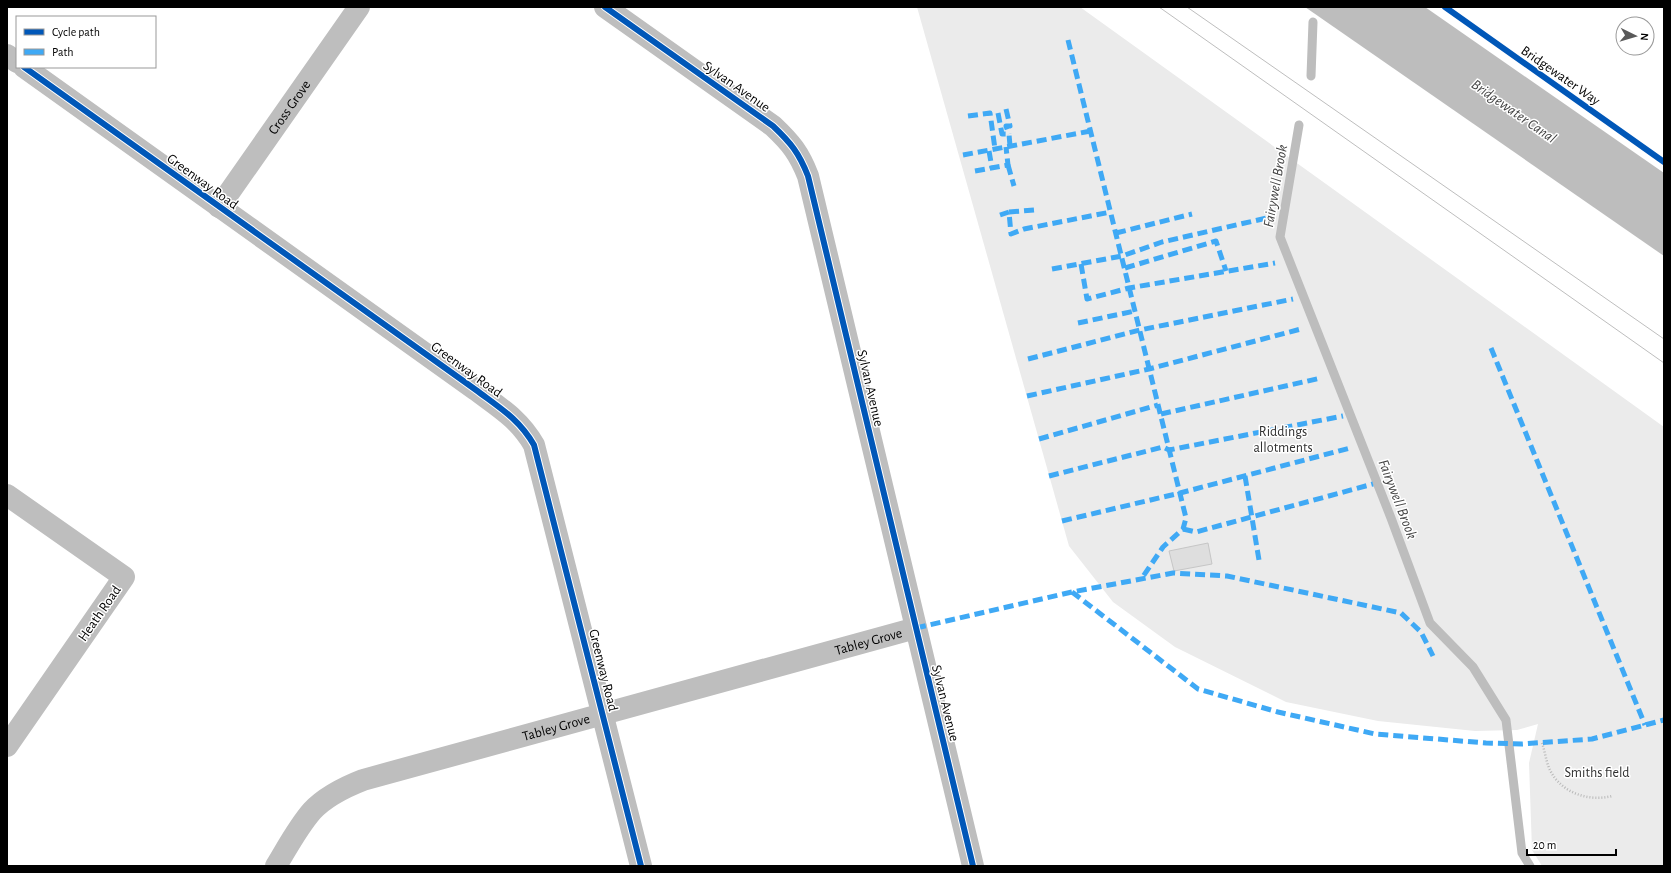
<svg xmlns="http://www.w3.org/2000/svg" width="1671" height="873" font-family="'Alegreya Sans',sans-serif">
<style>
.green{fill:#ebebeb}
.water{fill:#bdbdbd}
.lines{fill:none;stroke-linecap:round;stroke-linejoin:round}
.stream{stroke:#bdbdbd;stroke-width:9}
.building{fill:#dedede;stroke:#c6c6c6}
.path{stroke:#b9b9b9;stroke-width:2.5;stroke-dasharray:1 2;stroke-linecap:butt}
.minor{stroke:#bebebe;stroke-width:22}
.tram{stroke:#bebebe;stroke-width:1}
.quiet{stroke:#3fa9f5;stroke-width:5;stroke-dasharray:10 5;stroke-linecap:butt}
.cycleway-casing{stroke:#fff;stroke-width:8}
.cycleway{stroke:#0057b8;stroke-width:6}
.labels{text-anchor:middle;stroke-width:3;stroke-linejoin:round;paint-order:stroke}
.street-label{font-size:14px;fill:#000;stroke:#fff}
.park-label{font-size:14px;fill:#313131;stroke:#fff}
.water-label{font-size:15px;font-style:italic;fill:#424242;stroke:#fff}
</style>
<rect width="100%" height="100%" fill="#fff"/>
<path class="green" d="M917,7h163l584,420v439h-122l-10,-16 -3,-87 9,-39 -21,6 -42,1 -97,-10 -92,-19 -111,-55 -62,-45 -44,-56z"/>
<path class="water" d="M1305,7h120l239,166v83z"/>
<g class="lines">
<g class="stream">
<path d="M1311,76l2,-54"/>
<path d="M1299,125l-19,112 111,281 39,105 43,44 33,53 16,133 8,13"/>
</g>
</g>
<path class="building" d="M1208,543l4,21 -38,7 -5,-20z"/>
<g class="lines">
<path class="path" d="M1542,743c3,8 4,19 8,27 11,23 39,32 62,26"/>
<g class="minor">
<path d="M605,7l168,119c18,17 26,27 35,50l165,690"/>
<path d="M7,55l10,7"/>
<path d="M24,67l452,323c24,18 43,29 58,55l107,421"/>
<path id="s1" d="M219,207l140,-200"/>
<path d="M7,495l117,82 -117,169"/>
<path id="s2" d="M276,866c11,-18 22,-39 36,-55 14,-15 33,-24 51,-31l553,-152"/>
</g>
<g class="tram">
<path d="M1159,7l505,356"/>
<path d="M1187,7l477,332"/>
</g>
<g class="quiet">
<path d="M1068,40l118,478 -3,11 -20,18 -21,31"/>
<path d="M1006,109l4,17h-4l3,8"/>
<path d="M998,113l4,21h7l1,12"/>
<path d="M968,116l22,-3 5,36"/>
<path d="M989,151l3,17"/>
<path d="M963,155l128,-24"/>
<path d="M1008,165l6,21"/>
<path d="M975,171l33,-6 -2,-18"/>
<path d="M1034,210l-25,2 2,22 13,-5 87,-17"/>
<path d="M1000,215l9,-3"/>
<path d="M1116,233l76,-19"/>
<path d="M1081,264l6,35 42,-11 146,-25"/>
<path d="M1125,268l91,-27 10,30"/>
<path d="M1052,269l70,-13 40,-14 109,-25"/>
<path d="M1078,323l57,-12"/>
<path d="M1491,348l154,377"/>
<path d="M1028,359l112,-29 153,-31"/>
<path d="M1027,396l122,-27 152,-40"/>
<path d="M1161,414l160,-36"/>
<path d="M1039,439l119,-34"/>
<path d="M1049,476l114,-29 6,3 174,-34"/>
<path d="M1245,476l14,84"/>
<path d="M1062,521l118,-28 170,-45"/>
<path d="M1183,529l13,3 177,-48"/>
<path d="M1072,592l126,97 80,23 97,22 111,9 36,1 70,-5 72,-19"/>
<path d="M916,628l156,-36 101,-19 54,3 174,37 20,19 12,24"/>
</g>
<g class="cycleway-casing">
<g id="cycleway">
<path d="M605,7l168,119c18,17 26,27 35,50l165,690"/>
<path d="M1445,7l219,155"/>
<path d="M24,67l452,323c24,18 43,29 58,55l107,421"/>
</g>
</g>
<use href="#cycleway" class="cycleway"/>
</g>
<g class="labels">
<g class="street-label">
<text transform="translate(1561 75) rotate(35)" y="5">Bridgewater Way</text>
<text transform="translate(737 86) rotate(35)" y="5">Sylvan Avenue</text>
<text dy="5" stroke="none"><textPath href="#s1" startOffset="122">Cross Grove</textPath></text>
<text transform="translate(203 181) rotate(36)" y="5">Greenway Road</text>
<text transform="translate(467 369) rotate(36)" y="5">Greenway Road</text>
<text transform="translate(871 388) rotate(77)" y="5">Sylvan Avenue</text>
<text transform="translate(99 613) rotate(-55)" y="5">Heath Road</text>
<text dy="5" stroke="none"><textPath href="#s2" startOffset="650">Tabley Grove</textPath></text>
<text transform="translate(604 670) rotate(76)" y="5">Greenway Road</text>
<text transform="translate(946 703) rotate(76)" y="5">Sylvan Avenue</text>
<text dy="5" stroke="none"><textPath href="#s2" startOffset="326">Tabley Grove</textPath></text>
</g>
<g class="park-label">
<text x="1283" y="436">Riddings<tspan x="1283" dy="16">allotments</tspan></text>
<text x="1597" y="777">Smiths field</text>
</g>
<g class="water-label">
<text transform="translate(1514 111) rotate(35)" y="5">Bridgewater Canal</text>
<text transform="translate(1275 186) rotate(-80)" y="5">Fairywell Brook</text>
<text transform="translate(1398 499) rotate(69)" y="5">Fairywell Brook</text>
</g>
</g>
<rect width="1671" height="873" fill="none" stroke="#000000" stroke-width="16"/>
<rect x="16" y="16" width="140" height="52" fill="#ffffff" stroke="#999999"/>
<rect x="24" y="29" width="20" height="6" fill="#0057b8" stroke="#999999"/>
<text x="52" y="36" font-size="12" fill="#000000">Cycle path</text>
<rect x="24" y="49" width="20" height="6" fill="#3fa9f5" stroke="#999999"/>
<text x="52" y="56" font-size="12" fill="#000000">Path</text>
<g transform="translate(1635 36) rotate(95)"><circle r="19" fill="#ffffff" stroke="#999999"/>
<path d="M0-3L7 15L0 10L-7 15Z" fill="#595959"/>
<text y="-6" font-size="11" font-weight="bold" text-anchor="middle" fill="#000000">N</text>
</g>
<path d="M1527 849v6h89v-6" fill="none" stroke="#000000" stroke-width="2"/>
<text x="1533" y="849" font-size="12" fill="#000000" stroke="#ffffff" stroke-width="3" paint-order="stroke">20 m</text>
</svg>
